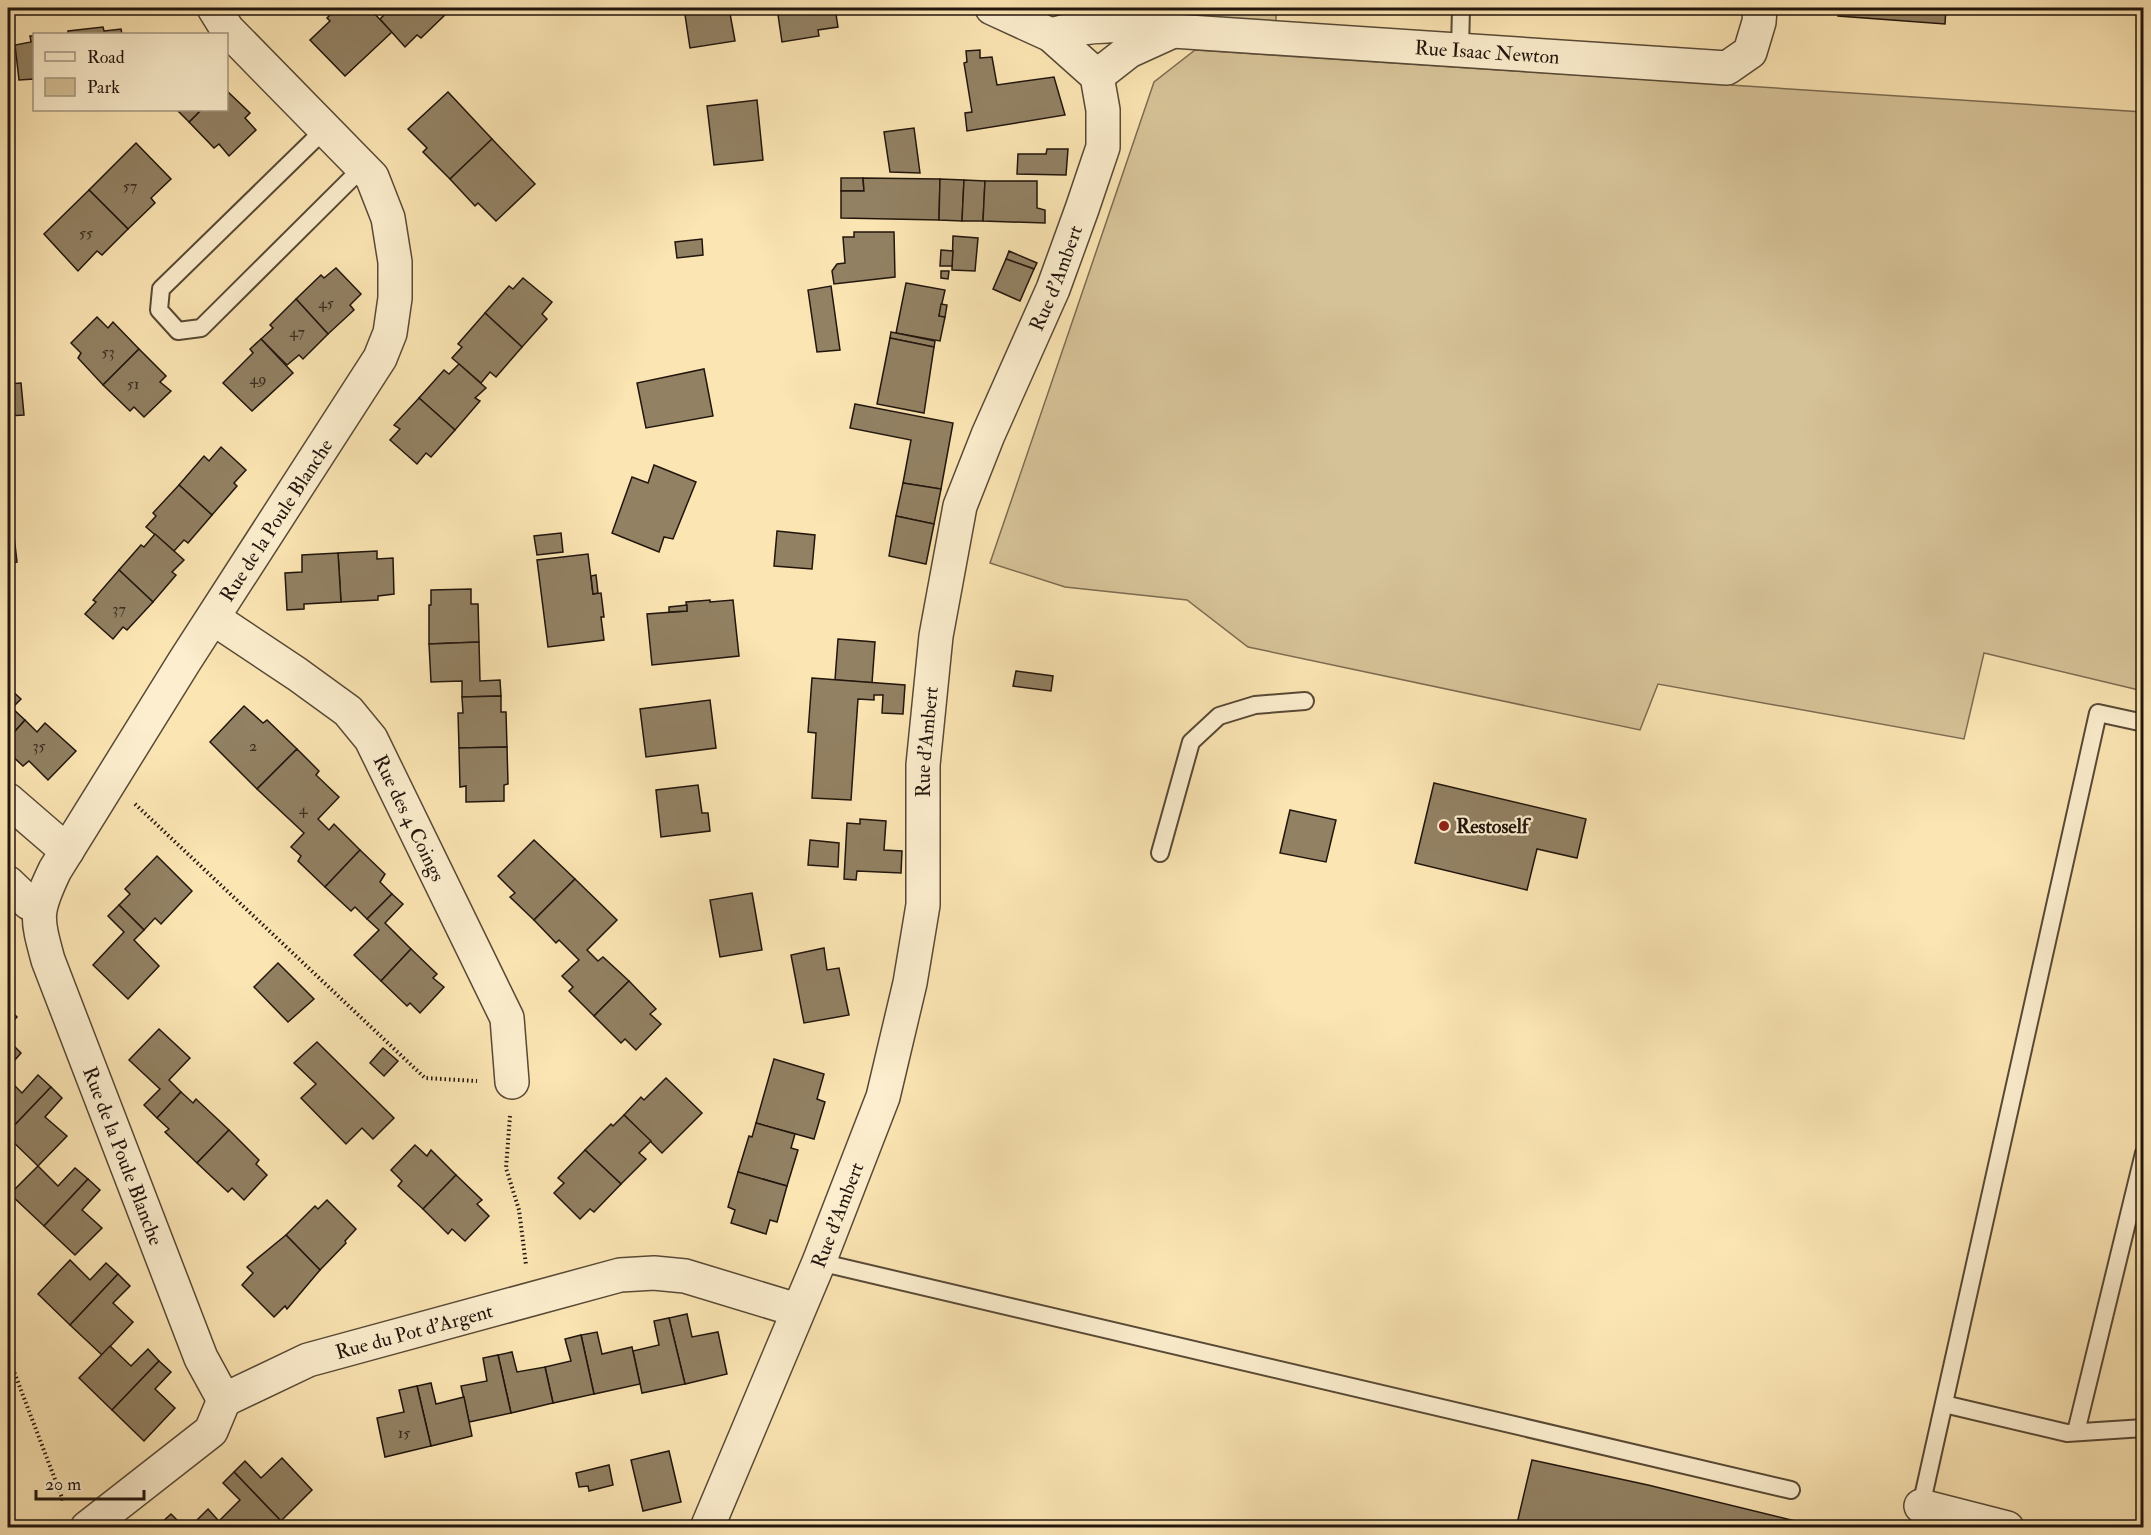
<svg xmlns="http://www.w3.org/2000/svg" width="2151" height="1535" font-family="'IM FELL Double Pica',serif">
<style>
.green{fill:#d6c297;stroke:#7c6c52;stroke-width:1.5}
.building{fill:#928163;stroke:#21150d;stroke-width:1.5}
.lines{fill:none;stroke-linecap:round;stroke-linejoin:round}
.service-casing{stroke:#584936;stroke-width:20}
.minor-casing{stroke:#584936;stroke-width:36}
.tertiary-casing{stroke:#584936;stroke-width:36}
.path{stroke:#21150d;stroke-width:4;stroke-dasharray:1.5 3;stroke-linecap:butt}
.service{stroke:#fceece;stroke-width:16}
.minor{stroke:#fceece;stroke-width:33}
.tertiary{stroke:#fceece;stroke-width:33}
.poi-dot{fill:#8f2418;stroke:#fceece;stroke-width:2}
.labels{text-anchor:middle;stroke-width:4.5;stroke-linejoin:round;paint-order:stroke}
.number-label{font-size:16px;fill:#3d3022}
.street-label{font-size:20px;fill:#21150d;stroke:#fceece}
.poi-label{font-size:20px;font-weight:bold;fill:#21150d;stroke:#fceece;text-anchor:start}
</style>
<rect width="100%" height="100%" fill="#fbe5b3"/>
<filter id="stains"><feTurbulence type="fractalNoise" baseFrequency=".00333" numOctaves="4"/><feColorMatrix values="0 0 0 0 .2 0 0 0 0 .09 0 0 0 0 .02 0 0 0 .5 -.17"/></filter>
<radialGradient id="worn" r=".72"><stop offset=".6" stop-color="#630" stop-opacity="0"/><stop offset="1" stop-color="#630" stop-opacity=".3"/></radialGradient>
<g class="green">
<path d="M1043,8h233v16z"/>
<path d="M1195,50l948,62v579l-159,-38 -20,86 -306,-55 -18,46 -392,-83 -61,-47 -122,-13 -75,-24 164,-481z"/>
</g>
<g class="building">
<path d="M337,8h32l23,24 -47,44 -35,-36 20,-19 -3,-3z"/>
<path d="M391,8h51l5,5 -26,25 -4,-3 -12,12 -25,-28z"/>
<path d="M684,8h45l6,33 -45,7z"/>
<path d="M777,8h58l3,19 -20,3 1,6 -37,6z"/>
<path d="M1838,8h108l-1,16 -107,-8z"/>
<path d="M103,27l1,4 17,-2 1,5h-54v-3z"/>
<path d="M30,36h4v43l-15,1 -4,-35 16,-3z"/>
<path d="M980,50v8l12,-1 5,28 57,-8 11,38 -98,16 -2,-18 7,-1 -8,-49 3,-1 -1,-11z"/>
<path d="M226,90l24,23 -5,5 11,12 -27,26 -10,-12 -5,4 -25,-26 12,-12h25z"/>
<path d="M448,92l44,47 -42,40 -27,-27 4,-4 -19,-19z"/>
<path d="M757,100l6,60 -49,5 -7,-59z"/>
<path d="M177,110h24l-12,12z"/>
<path d="M914,128l6,45 -30,-1 -6,-40z"/>
<path d="M492,139l43,45 -39,37 -18,-18 -3,3 -25,-27z"/>
<path d="M136,143l35,36 -20,19 4,5 -27,26 -39,-39z"/>
<path d="M1047,149h21l-2,26 -49,-1 1,-20h28z"/>
<path d="M841,178h22l1,13h-23z"/>
<path d="M863,178l77,1 -1,41 -98,-2v-27h23z"/>
<path d="M940,179l24,1 -2,41 -23,-1z"/>
<path d="M964,180l21,1 -2,40h-21z"/>
<path d="M985,181h52v27l8,2v13l-62,-2z"/>
<path d="M89,190l39,39 -26,26 -5,-4 -19,20 -34,-37z"/>
<path d="M854,232h40l1,45 -61,7 -2,-13 5,-7 8,-1 -2,-26h11z"/>
<path d="M953,236l25,2 -3,33 -23,-1z"/>
<path d="M702,239l1,16 -26,3 -2,-16z"/>
<path d="M941,250l12,1 -1,15h-12z"/>
<path d="M1009,251l28,12 -3,6 -28,-10z"/>
<path d="M1006,259l28,10 -14,32 -27,-12z"/>
<path d="M336,268l25,26 -11,11 4,5 -26,24 -32,-35 25,-24 3,3z"/>
<path d="M941,271h8l-1,8 -7,-1z"/>
<path d="M523,278l29,24 -10,12 5,5 -25,28 -37,-34 24,-27 4,3z"/>
<path d="M906,283l39,7 -6,26 6,1 -5,24 -44,-8z"/>
<path d="M831,286l9,64 -23,2 -9,-62z"/>
<path d="M296,299l32,35 -25,25 -4,-4 -12,10 -26,-26 12,-11 -3,-3z"/>
<path d="M941,304l6,1 -2,12 -6,-1z"/>
<path d="M485,313l37,34 -26,30 -6,-5 -9,11 -29,-25 10,-11 -4,-3z"/>
<path d="M97,317l11,11 5,-6 26,27 -36,36 -25,-27 3,-5 -10,-10z"/>
<path d="M891,332l44,9 -1,6 -44,-9z"/>
<path d="M890,338l44,9 -10,66 -47,-9z"/>
<path d="M261,339l32,34 -41,38 -29,-28 30,-30 -3,-4z"/>
<path d="M139,349l27,27 -6,6 11,9 -27,26 -10,-10 -4,4 -27,-26z"/>
<path d="M459,364l27,24 -11,10 5,3 -25,29 -36,-32 25,-28 5,4z"/>
<path d="M704,369l9,47 -67,12 -9,-45z"/>
<path d="M21,383l3,32 -16,1v-32z"/>
<path d="M419,398l36,32 -24,27 -5,-4 -9,11 -27,-24 10,-11 -6,-4z"/>
<path d="M855,404l98,19 -12,66 -38,-6 8,-43 -61,-12z"/>
<path d="M221,447l25,23 -12,13 3,3 -25,29 -33,-30 25,-29 5,5z"/>
<path d="M654,465l42,17 -23,57 -9,-2 -5,15 -47,-19 20,-56 16,6z"/>
<path d="M903,483l38,6 -7,35 -38,-8z"/>
<path d="M179,485l33,30 -24,28 -4,-3 -10,11 -28,-24 10,-11 -3,-3z"/>
<path d="M896,516l38,8 -8,40 -37,-8z"/>
<path d="M8,518h4l5,44 -9,1z"/>
<path d="M777,531l38,4 -3,34 -38,-3z"/>
<path d="M561,533l2,19 -26,3 -3,-19z"/>
<path d="M155,534l29,26 -12,12 4,3 -23,27 -34,-32 22,-25 3,2z"/>
<path d="M377,551v8l16,-1 1,36 -16,2v4l-37,2 -3,-49z"/>
<path d="M338,553l3,49 -37,2v5l-17,1 -2,-37 17,-1v-17z"/>
<path d="M588,554l5,40 8,-1 3,24h-3l3,23 -56,7 -11,-87z"/>
<path d="M119,570l34,32 -26,28 -4,-3 -10,12 -28,-25 11,-12 -3,-2z"/>
<path d="M596,575l2,18 -5,1 -2,-18z"/>
<path d="M471,589v15h7l1,38 -50,2v-39h2v-15z"/>
<path d="M710,600v2l23,-2 6,56 -87,9 -5,-51 40,-3 -1,-9z"/>
<path d="M687,605v6l-18,1v-5z"/>
<path d="M838,639l37,3 -3,41 -37,-3z"/>
<path d="M479,642l1,39 20,-1 1,16 -39,1v-16l-31,1 -2,-38z"/>
<path d="M1016,671l37,5 -2,15 -38,-5z"/>
<path d="M812,678l93,7 -2,29 -21,-1 1,-18h-9v5l-16,-1 -7,101 -39,-2 4,-65 -8,-1z"/>
<path d="M8,687l13,12 -9,9 13,12 -17,19z"/>
<path d="M501,696v16h5l1,35 -48,1 -1,-35h5l-1,-16z"/>
<path d="M710,700l6,48 -70,9 -6,-48z"/>
<path d="M244,706l19,17 4,-3 30,29 -40,40 -47,-47z"/>
<path d="M25,720l12,12 8,-9 31,28 -28,29 -19,-19 -6,5 -15,-14v-13z"/>
<path d="M507,747l1,37 -4,1v16l-38,1v-16l-6,1 -1,-39z"/>
<path d="M297,749l22,22 -3,4 23,22 -21,22 11,11 5,-6 26,26 -35,37 -27,-26 3,-5 -10,-9 13,-14 -47,-44z"/>
<path d="M1434,783l152,36 -9,39 -40,-9 -10,41 -112,-27z"/>
<path d="M698,785l4,28h6l2,18 -49,6 -5,-47z"/>
<path d="M1290,810l46,10 -10,42 -46,-9z"/>
<path d="M860,819l26,2 -2,29 18,1 -1,22 -44,-2 -1,9 -12,-1 3,-56 13,1z"/>
<path d="M534,840l41,39 -41,41 -24,-23 5,-4 -17,-17z"/>
<path d="M810,840l29,3 -1,24 -30,-2z"/>
<path d="M360,850l25,24 -5,8 12,12 -25,25 -12,-12 -4,4 -26,-24z"/>
<path d="M157,856l35,35 -31,33 -6,-6 -11,12 -25,-25 11,-11 -5,-5z"/>
<path d="M575,879l42,41 -30,30 11,11 5,-4 26,24 -35,35 -25,-25 4,-4 -11,-11 17,-16 -20,-20 -3,3 -22,-23z"/>
<path d="M752,893l10,57 -42,7 -10,-57z"/>
<path d="M392,894l11,10 -18,19 26,26 -30,32 -27,-26 25,-25 -12,-11z"/>
<path d="M119,905l25,25 -10,10 25,26 -31,33 -35,-34 31,-33 -16,-16z"/>
<path d="M824,948l3,22 12,-2 10,47 -45,8 -13,-68z"/>
<path d="M411,949l26,25 -4,4 11,9 -24,26 -10,-10 -3,3 -26,-25z"/>
<path d="M278,963l36,36 -26,23 -34,-35z"/>
<path d="M629,981l27,28 -6,5 11,10 -25,26 -11,-11 -4,4 -27,-27z"/>
<path d="M8,1008l9,9 -9,9z"/>
<path d="M159,1029l31,29 -21,22 12,12 -24,26 -13,-13 16,-16 -31,-29z"/>
<path d="M8,1040l13,13 -13,15z"/>
<path d="M317,1042l77,76 -21,21 -11,-11 -16,16 -45,-46 15,-14 -22,-21z"/>
<path d="M383,1048l15,13 -14,15 -14,-13z"/>
<path d="M774,1059l50,15 -7,25 8,3 -11,37 -58,-16z"/>
<path d="M38,1075l13,12 -43,45v-53l14,14z"/>
<path d="M666,1078l36,35 -40,40 -38,-38 17,-18 3,3z"/>
<path d="M51,1087l11,11 -17,19 22,19 -29,30 -30,-29v-5z"/>
<path d="M181,1092l12,11 3,-4 33,31 -32,33 -32,-31 4,-3 -12,-11z"/>
<path d="M624,1115l27,26 -12,12 7,6 -25,25 -36,-34 26,-26 2,2z"/>
<path d="M756,1123l39,11 -4,14 7,2 -11,36 -49,-14 11,-36 3,1z"/>
<path d="M229,1130l30,30 -3,4 11,11 -23,25 -12,-12 -4,4 -31,-29z"/>
<path d="M415,1145l12,11 4,-6 25,25 -33,34 -25,-23 4,-5 -11,-11z"/>
<path d="M585,1150l36,34 -27,28 -4,-3 -10,10 -26,-26 10,-10 -6,-5z"/>
<path d="M38,1166l20,20 17,-18 13,11 -44,47 -34,-32z"/>
<path d="M738,1172l49,14 -10,36 -7,-2 -4,14 -35,-11 4,-13 -7,-3z"/>
<path d="M456,1175l26,25 -5,4 12,12 -24,25 -13,-12 -4,5 -25,-25z"/>
<path d="M88,1179l12,11 -18,20 20,18 -27,27 -31,-29z"/>
<path d="M327,1200l29,29 -11,12 1,2 -26,27 -34,-35 29,-29 3,3z"/>
<path d="M286,1235l34,35 -33,39 -2,-3 -11,11 -32,-32 11,-12 -6,-6z"/>
<path d="M70,1260l20,20 16,-17 12,11 -48,51 -32,-31z"/>
<path d="M118,1274l12,12 -17,17 20,19 -31,33 -32,-30z"/>
<path d="M687,1314l5,23 26,-5 9,42 -42,10 -16,-66z"/>
<path d="M669,1318l16,66 -43,9 -9,-42 26,-6 -5,-24z"/>
<path d="M597,1332l5,22 30,-7 8,37 -46,10 -13,-59z"/>
<path d="M581,1335l13,59 -41,9 -8,-36 26,-6 -6,-22z"/>
<path d="M110,1346l21,20 17,-17 11,12 -47,49 -33,-32z"/>
<path d="M512,1352l5,20 28,-5 8,36 -42,10 -13,-58z"/>
<path d="M498,1355l13,58 -42,9 -8,-36 26,-5 -4,-23z"/>
<path d="M159,1361l12,11 -16,17 20,19 -31,33 -32,-31z"/>
<path d="M431,1383l5,21 28,-7 8,39 -41,10 -14,-60z"/>
<path d="M417,1386l14,60 -46,11 -8,-39 27,-6 -5,-22z"/>
<path d="M669,1451l12,51 -38,9 -12,-51z"/>
<path d="M282,1458l30,32 -31,31 -47,-49 11,-11 16,17z"/>
<path d="M1532,1460l116,25 176,43h-308z"/>
<path d="M609,1465l4,20 -24,6 -1,-5 -9,1 -3,-14z"/>
<path d="M234,1472l47,49 -7,7h-49l-6,-7 21,-21 -17,-17z"/>
<path d="M208,1509l17,19h-36z"/>
<path d="M171,1514l14,14h-20l-4,-5z"/>
</g>
<g class="lines">
<g class="service-casing">
<g id="service">
<path d="M1460,49l1,-41"/>
<path d="M325,129l-164,160 -2,21 19,21 23,-3 162,-161"/>
<path d="M1160,853l31,-111 28,-26 36,-11 50,-4"/>
<path d="M819,1262l972,228"/>
<path d="M1944,1404l123,29 77,-5"/>
<path d="M2076,1432l68,-279"/>
<path d="M1921,1506l177,-793 46,10"/>
</g>
</g>
<g class="minor-casing">
<g id="minor">
<path id="s1" d="M214,8l13,21 145,148 16,41 7,44v36l-5,35 -10,25 -196,304 -129,208c-20,42 -19,46 -7,90l153,398 23,42"/>
<path id="s2" d="M1051,35c45,-14 77,-9 122,-4l554,37 23,-16 9,-30 1,-14"/>
<path d="M1097,76l32,-25 44,-20"/>
<path id="s3" d="M213,618l84,56 51,37 23,28 136,279 5,64"/>
<path d="M8,800l59,51"/>
<path d="M8,883l21,20 10,3"/>
<path d="M1921,1506l86,22"/>
<path id="s4" d="M87,1528l124,-97 13,-31 84,-40 312,-85 34,-2 31,3 112,34"/>
</g>
</g>
<g class="tertiary-casing">
<g id="tertiary">
<path id="s5" d="M707,1528l112,-266 64,-165 27,-114 13,-78v-140l13,-129 24,-130 28,-71 65,-146 29,-80 21,-62v-37l-6,-34 -46,-41 -59,-27"/>
</g>
</g>
<g class="path">
<path d="M135,804l290,274 52,3"/>
<path d="M510,1116l-4,52 13,42 7,55"/>
<path d="M8,1356l56,147"/>
</g>
<use href="#service" class="service"/>
<use href="#minor" class="minor"/>
<use href="#tertiary" class="tertiary"/>
</g>
<circle class="poi-dot" cx="1444" cy="826" r="6"/>
<g class="labels">
<g class="number-label">
<text x="130" y="191">57</text>
<text x="86" y="238">55</text>
<text x="326" y="308">45</text>
<text x="297" y="337">47</text>
<text x="108" y="357">53</text>
<text x="258" y="384">49</text>
<text x="133" y="389">51</text>
<text x="119" y="614">37</text>
<text x="39" y="751">35</text>
<text x="253" y="751">2</text>
<text x="303" y="814">4</text>
<text x="404" y="1438">15</text>
</g>
<g class="street-label">
<text dy="7" stroke="none"><textPath href="#s2" startOffset="438">Rue Isaac Newton</textPath></text>
<text dy="7" stroke="none"><textPath href="#s5" startOffset="1311">Rue d'Ambert</textPath></text>
<text transform="translate(276 520) rotate(-57)" y="7">Rue de la Poule Blanche</text>
<text dy="7" stroke="none"><textPath href="#s5" startOffset="825">Rue d'Ambert</textPath></text>
<text dy="7" stroke="none"><textPath href="#s3" startOffset="288">Rue des 4 Coings</textPath></text>
<text dy="7" stroke="none"><textPath href="#s1" startOffset="1329">Rue de la Poule Blanche</textPath></text>
<text dy="7" stroke="none"><textPath href="#s5" startOffset="339">Rue d'Ambert</textPath></text>
<text dy="7" stroke="none"><textPath href="#s4" startOffset="394">Rue du Pot d'Argent</textPath></text>
</g>
<g class="poi-label">
<text x="1456" y="833">Restoself</text>
</g>
</g>
<rect width="2151" height="1535" fill="none" stroke="#fbe5b3" stroke-width="30"/>
<rect x="9" y="9" width="2133" height="1517" fill="none" stroke="#21150d" stroke-width="3"/>
<rect x="15" y="15" width="2121" height="1505" fill="none" stroke="#21150d" stroke-width="1.5"/>
<rect x="33" y="33" width="195" height="78" fill="#fceece" stroke="#a49781" stroke-width="1.5"/>
<rect x="45" y="52" width="30" height="9" fill="#fceece" stroke="#a49781" stroke-width="1.5"/>
<text x="87" y="63" font-size="18" fill="#21150d">Road</text>
<rect x="45" y="78" width="30" height="18" fill="#d6c297" stroke="#a49781" stroke-width="1.5"/>
<text x="87" y="93" font-size="18" fill="#21150d">Park</text>
<path d="M36 1490v9h108v-9" fill="none" stroke="#21150d" stroke-width="3"/>
<text x="45" y="1490" font-size="18" fill="#21150d" stroke="#fceece" stroke-width="4.5" paint-order="stroke">20 m</text>
<rect width="100%" height="100%" filter="url(#stains)"/>
<rect width="100%" height="100%" fill="url(#worn)"/>
</svg>
